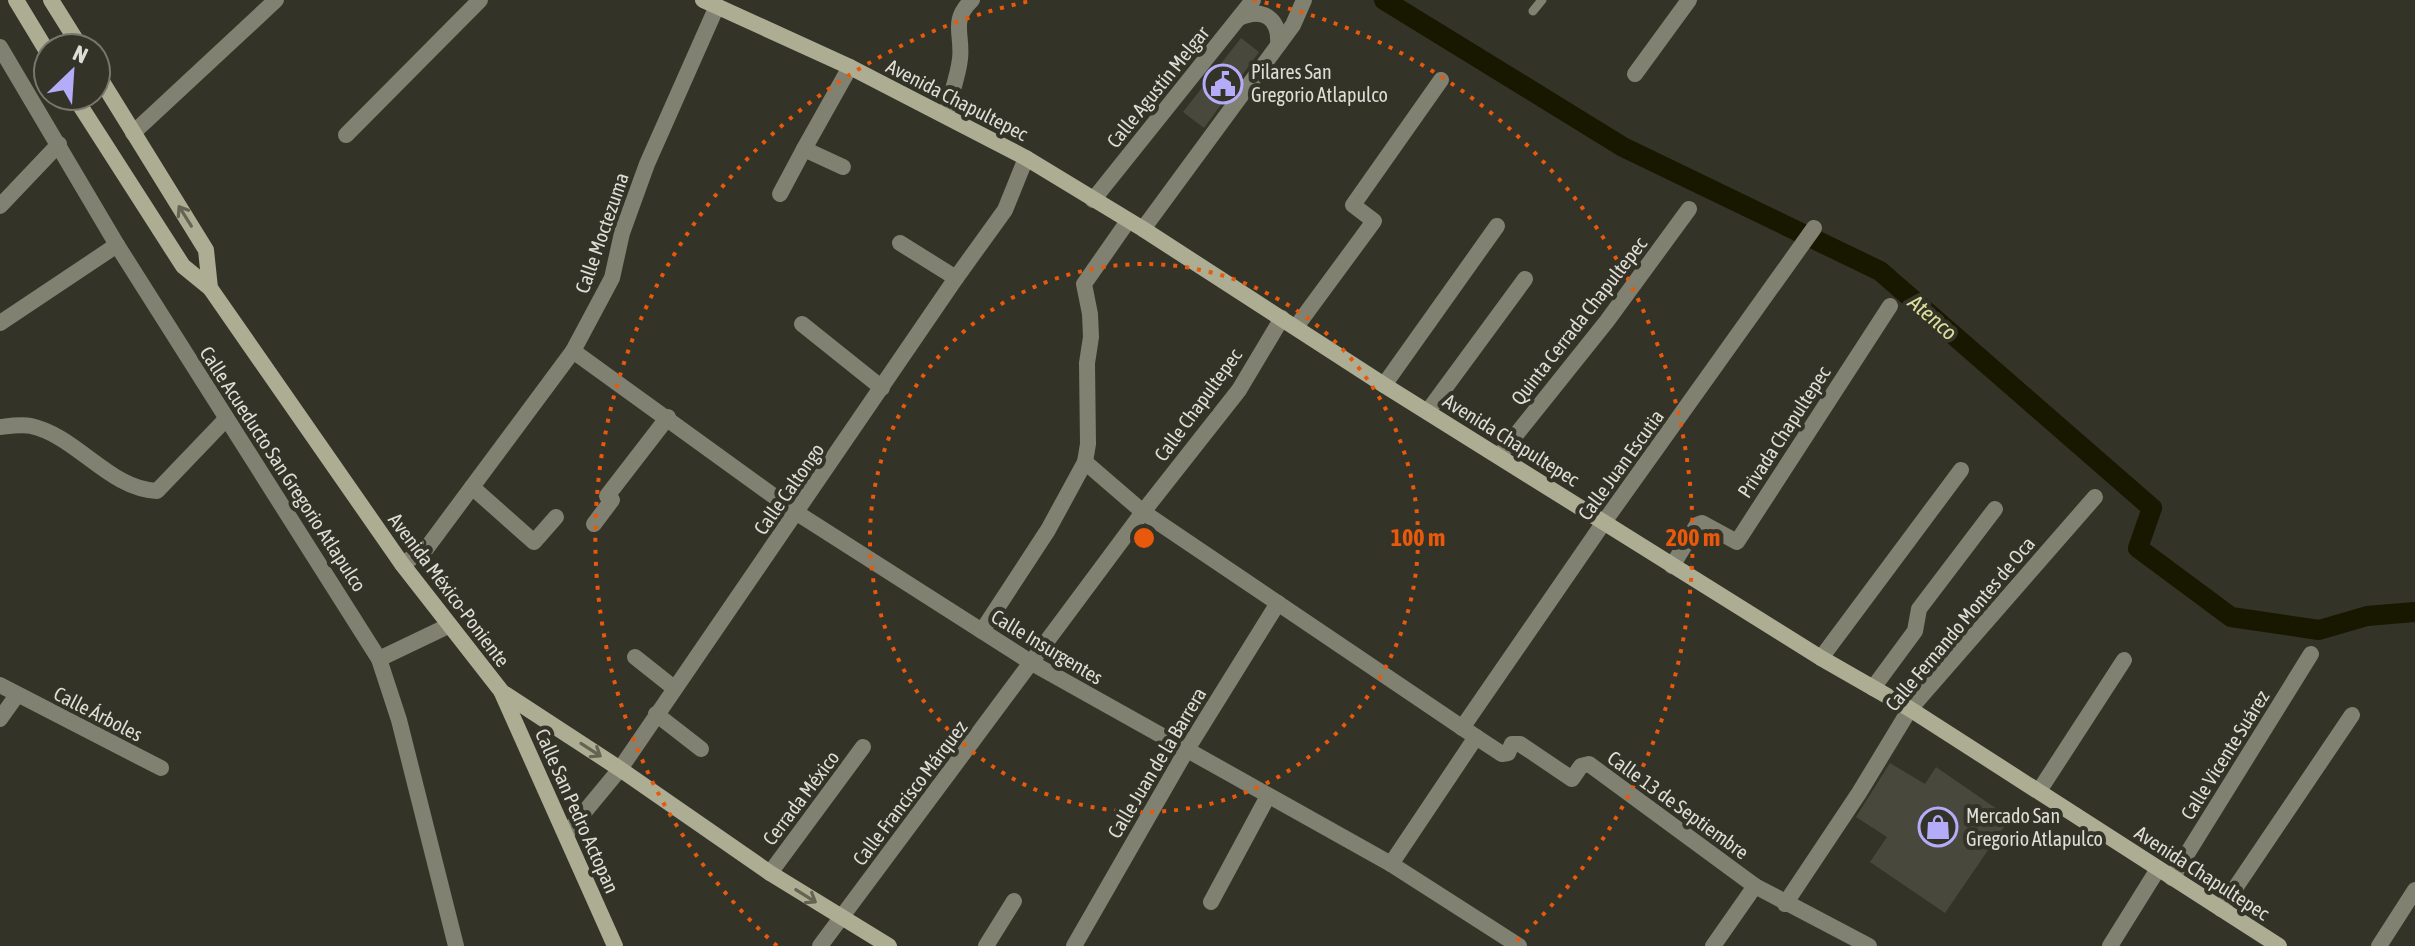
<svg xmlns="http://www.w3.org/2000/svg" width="2415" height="946" font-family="'Asap Condensed',sans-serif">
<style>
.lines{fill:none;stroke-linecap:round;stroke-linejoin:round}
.canal{stroke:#181700;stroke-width:20}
.building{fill:#48483c}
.service{stroke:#808170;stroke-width:9}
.minor{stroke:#808170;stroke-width:16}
.tertiary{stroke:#808170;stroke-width:16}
.secondary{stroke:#acad92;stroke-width:16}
.oneway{stroke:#636452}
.ring{fill:none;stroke:#e8590c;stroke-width:4;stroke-dasharray:4 8}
.labels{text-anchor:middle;stroke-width:8;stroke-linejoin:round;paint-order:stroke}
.poi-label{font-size:20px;fill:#deded7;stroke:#333327;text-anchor:start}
.street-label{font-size:20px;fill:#deded7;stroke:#333327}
.water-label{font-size:22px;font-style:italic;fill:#dede9c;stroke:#333327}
.centre{fill:#e8590c;stroke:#333327;stroke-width:4}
.ring-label{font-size:24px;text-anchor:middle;font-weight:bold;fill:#e8590c;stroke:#333327;stroke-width:8;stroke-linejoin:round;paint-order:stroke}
</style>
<rect width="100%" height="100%" fill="#333327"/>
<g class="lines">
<path class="canal" d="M1384,0l239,147 257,124 272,237 -14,40 93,69 88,13 48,-14 48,-4"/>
</g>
<g class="building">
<path d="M1241,38l18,14 -55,76 -21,-16z"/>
<path d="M1890,763l35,21 11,-17 74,51 -65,95 -75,-51 17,-25 -31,-20z"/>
</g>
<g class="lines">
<path class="service" d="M1533,11l9,-11"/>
<g class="minor">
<path d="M1239,18c24,-11 41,0 39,27"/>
<path d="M1635,74l54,-74"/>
<path d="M946,115c4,-18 12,-38 14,-56 3,-25 -10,-38 12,-59"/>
<path d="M133,133l143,-133"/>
<path d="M346,135l134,-135"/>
<path d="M804,149l46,-82"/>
<path d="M780,194l24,-45 39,18"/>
<path d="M1093,200l160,-200"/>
<path d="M0,206l59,-62"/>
<path d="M1143,229l150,-204 11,-25"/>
<path d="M900,243l56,35"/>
<path d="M0,323l117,-78"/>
<path d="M802,324l80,64"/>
<path d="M1296,327l78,-106 -21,-16 88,-125"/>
<path d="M573,351l224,162 235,150 359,201 128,82"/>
<path d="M1384,385l113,-159"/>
<path d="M1428,411l97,-132"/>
<path d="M0,427c9,-1 22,-3 31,-1 46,10 78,63 126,65l69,-72"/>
<path d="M1499,456l108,-135 82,-112"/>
<path d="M1085,462l58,50 96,-122 43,-72"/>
<path d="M472,487l62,55 22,-25"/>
<path d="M594,524l18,-24 -5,-4 61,-79"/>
<path d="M402,564l24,-15 147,-198 39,-73 10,-45 25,-69 70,-158"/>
<path d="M1672,566l25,-41 5,-2 35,19 153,-236"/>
<path d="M982,631l66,-101 37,-68 3,-18 -1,-81 4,-26 -1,-23 -6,-30 44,-63"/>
<path d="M635,657l39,31"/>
<path d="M1821,658l140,-188"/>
<path d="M0,685l161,83"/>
<path d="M1873,688l42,-57 4,-22 76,-100"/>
<path d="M656,714l45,35"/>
<path d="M0,719l17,-24"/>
<path d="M1462,728l142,-206 210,-294"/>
<path d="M1476,737l26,17 6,-1 4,-9h8l52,35 9,-13 8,-2 166,122 114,60"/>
<path d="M2039,791l85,-131"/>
<path d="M567,833l53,-64 336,-491 49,-68 21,-52"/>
<path d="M770,873l93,-126"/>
<path d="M2172,878l139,-224"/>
<path d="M1211,902l57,-106"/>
<path d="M1785,904l74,-111 51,-84 185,-212"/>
<path d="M2221,909l131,-194"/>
<path d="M820,946l323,-434 333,225 -85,127"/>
<path d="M986,946l28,-45"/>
<path d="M1074,946l112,-195 92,-148"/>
<path d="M1713,946l42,-60"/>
<path d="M2110,946l48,-77"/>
<path d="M2379,946l36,-56"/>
</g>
<g class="tertiary">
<path d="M0,47l117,198 262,414 20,61 57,226"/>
<path d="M379,659l69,-33"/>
</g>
<g class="secondary">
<path d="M16,0l32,53"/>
<path d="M51,0l30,48"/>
<path d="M703,0l147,67 176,91 117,71 241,156 437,273 89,51 369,237"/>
<path d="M96,72l110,178 4,38"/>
<path d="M74,96l109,170 27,22 192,276 100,128 118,77 150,104 119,73"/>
<path d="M502,693l113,253"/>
</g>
</g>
<defs><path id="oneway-shaft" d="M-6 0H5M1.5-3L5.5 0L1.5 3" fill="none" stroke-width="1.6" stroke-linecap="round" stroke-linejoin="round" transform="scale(2)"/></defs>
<g class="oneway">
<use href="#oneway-shaft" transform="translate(185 216) rotate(-122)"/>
<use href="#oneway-shaft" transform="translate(591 750) rotate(33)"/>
<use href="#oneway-shaft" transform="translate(806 896) rotate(32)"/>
</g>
<g class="ring">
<circle cx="1144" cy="538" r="274"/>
<path d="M777 946A549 549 0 0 1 1035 0M1253 0A549 549 0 0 1 1511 946"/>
</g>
<defs>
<g id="civic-ring" transform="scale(2)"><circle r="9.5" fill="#333327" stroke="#b4acf9" stroke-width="1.5"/><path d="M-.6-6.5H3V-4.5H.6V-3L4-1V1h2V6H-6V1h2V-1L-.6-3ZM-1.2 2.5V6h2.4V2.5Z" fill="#b4acf9"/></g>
<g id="shop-ring" transform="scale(2)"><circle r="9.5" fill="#333327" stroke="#b4acf9" stroke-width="1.5"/><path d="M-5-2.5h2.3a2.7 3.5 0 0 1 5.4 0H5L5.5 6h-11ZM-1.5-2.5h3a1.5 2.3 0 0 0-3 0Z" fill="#b4acf9"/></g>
</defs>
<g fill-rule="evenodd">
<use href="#civic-ring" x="1223" y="84"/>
<use href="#shop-ring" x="1938" y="827"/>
</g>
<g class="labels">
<g class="poi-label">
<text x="1251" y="79">Pilares San<tspan x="1251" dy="23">Gregorio Atlapulco</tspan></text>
<text x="1966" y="823">Mercado San<tspan x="1966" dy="23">Gregorio Atlapulco</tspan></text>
</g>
<g class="street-label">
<text transform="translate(1158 87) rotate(-51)" y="7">Calle Agustín Melgar</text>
<text transform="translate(957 100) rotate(27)" y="7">Avenida Chapultepec</text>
<text transform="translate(602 233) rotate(-71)" y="7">Calle Moctezuma</text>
<text transform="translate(1579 321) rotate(-52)" y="7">Quinta Cerrada Chapultepec</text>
<text transform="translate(1198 405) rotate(-54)" y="7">Calle Chapultepec</text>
<text transform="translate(1784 432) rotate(-57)" y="7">Privada Chapultepec</text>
<text transform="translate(1511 440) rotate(32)" y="7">Avenida Chapultepec</text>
<text transform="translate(1621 465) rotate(-54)" y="7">Calle Juan Escutia</text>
<text transform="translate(283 469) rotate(57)" y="7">Calle Acueducto San Gregorio Atlapulco</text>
<text transform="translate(789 489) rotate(-55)" y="7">Calle Caltongo</text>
<text transform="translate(449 590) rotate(53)" y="7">Avenida México-Poniente</text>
<text transform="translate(1960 624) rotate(-50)" y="7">Calle Fernando Montes de Oca</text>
<text transform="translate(1047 647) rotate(31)" y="7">Calle Insurgentes</text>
<text transform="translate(98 714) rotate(27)" y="7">Calle Árboles</text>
<text transform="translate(2225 755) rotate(-58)" y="7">Calle Vicente Suárez</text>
<text transform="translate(1157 763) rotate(-59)" y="7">Calle Juan de la Barrera</text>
<text transform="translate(910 793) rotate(-53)" y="7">Calle Francisco Márquez</text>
<text transform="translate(801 798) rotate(-53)" y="7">Cerrada México</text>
<text transform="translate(1678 805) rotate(36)" y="7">Calle 13 de Septiembre</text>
<text transform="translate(577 811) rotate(66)" y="7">Calle San Pedro Actopan</text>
<text transform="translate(2202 873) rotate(33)" y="7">Avenida Chapultepec</text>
</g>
<g class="water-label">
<text transform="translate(1933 317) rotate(41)" y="8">Atenco</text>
</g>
</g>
<circle cx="1144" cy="538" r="12" class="centre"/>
<g class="ring-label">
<text x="1418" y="546">100 m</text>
<text x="1693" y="546">200 m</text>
</g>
<g transform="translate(72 72) rotate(25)"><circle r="38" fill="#333327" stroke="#77776d" stroke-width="2"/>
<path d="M0-6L14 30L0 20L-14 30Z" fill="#b4acf9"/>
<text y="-12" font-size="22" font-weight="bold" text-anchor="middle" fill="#deded7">N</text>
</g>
</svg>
